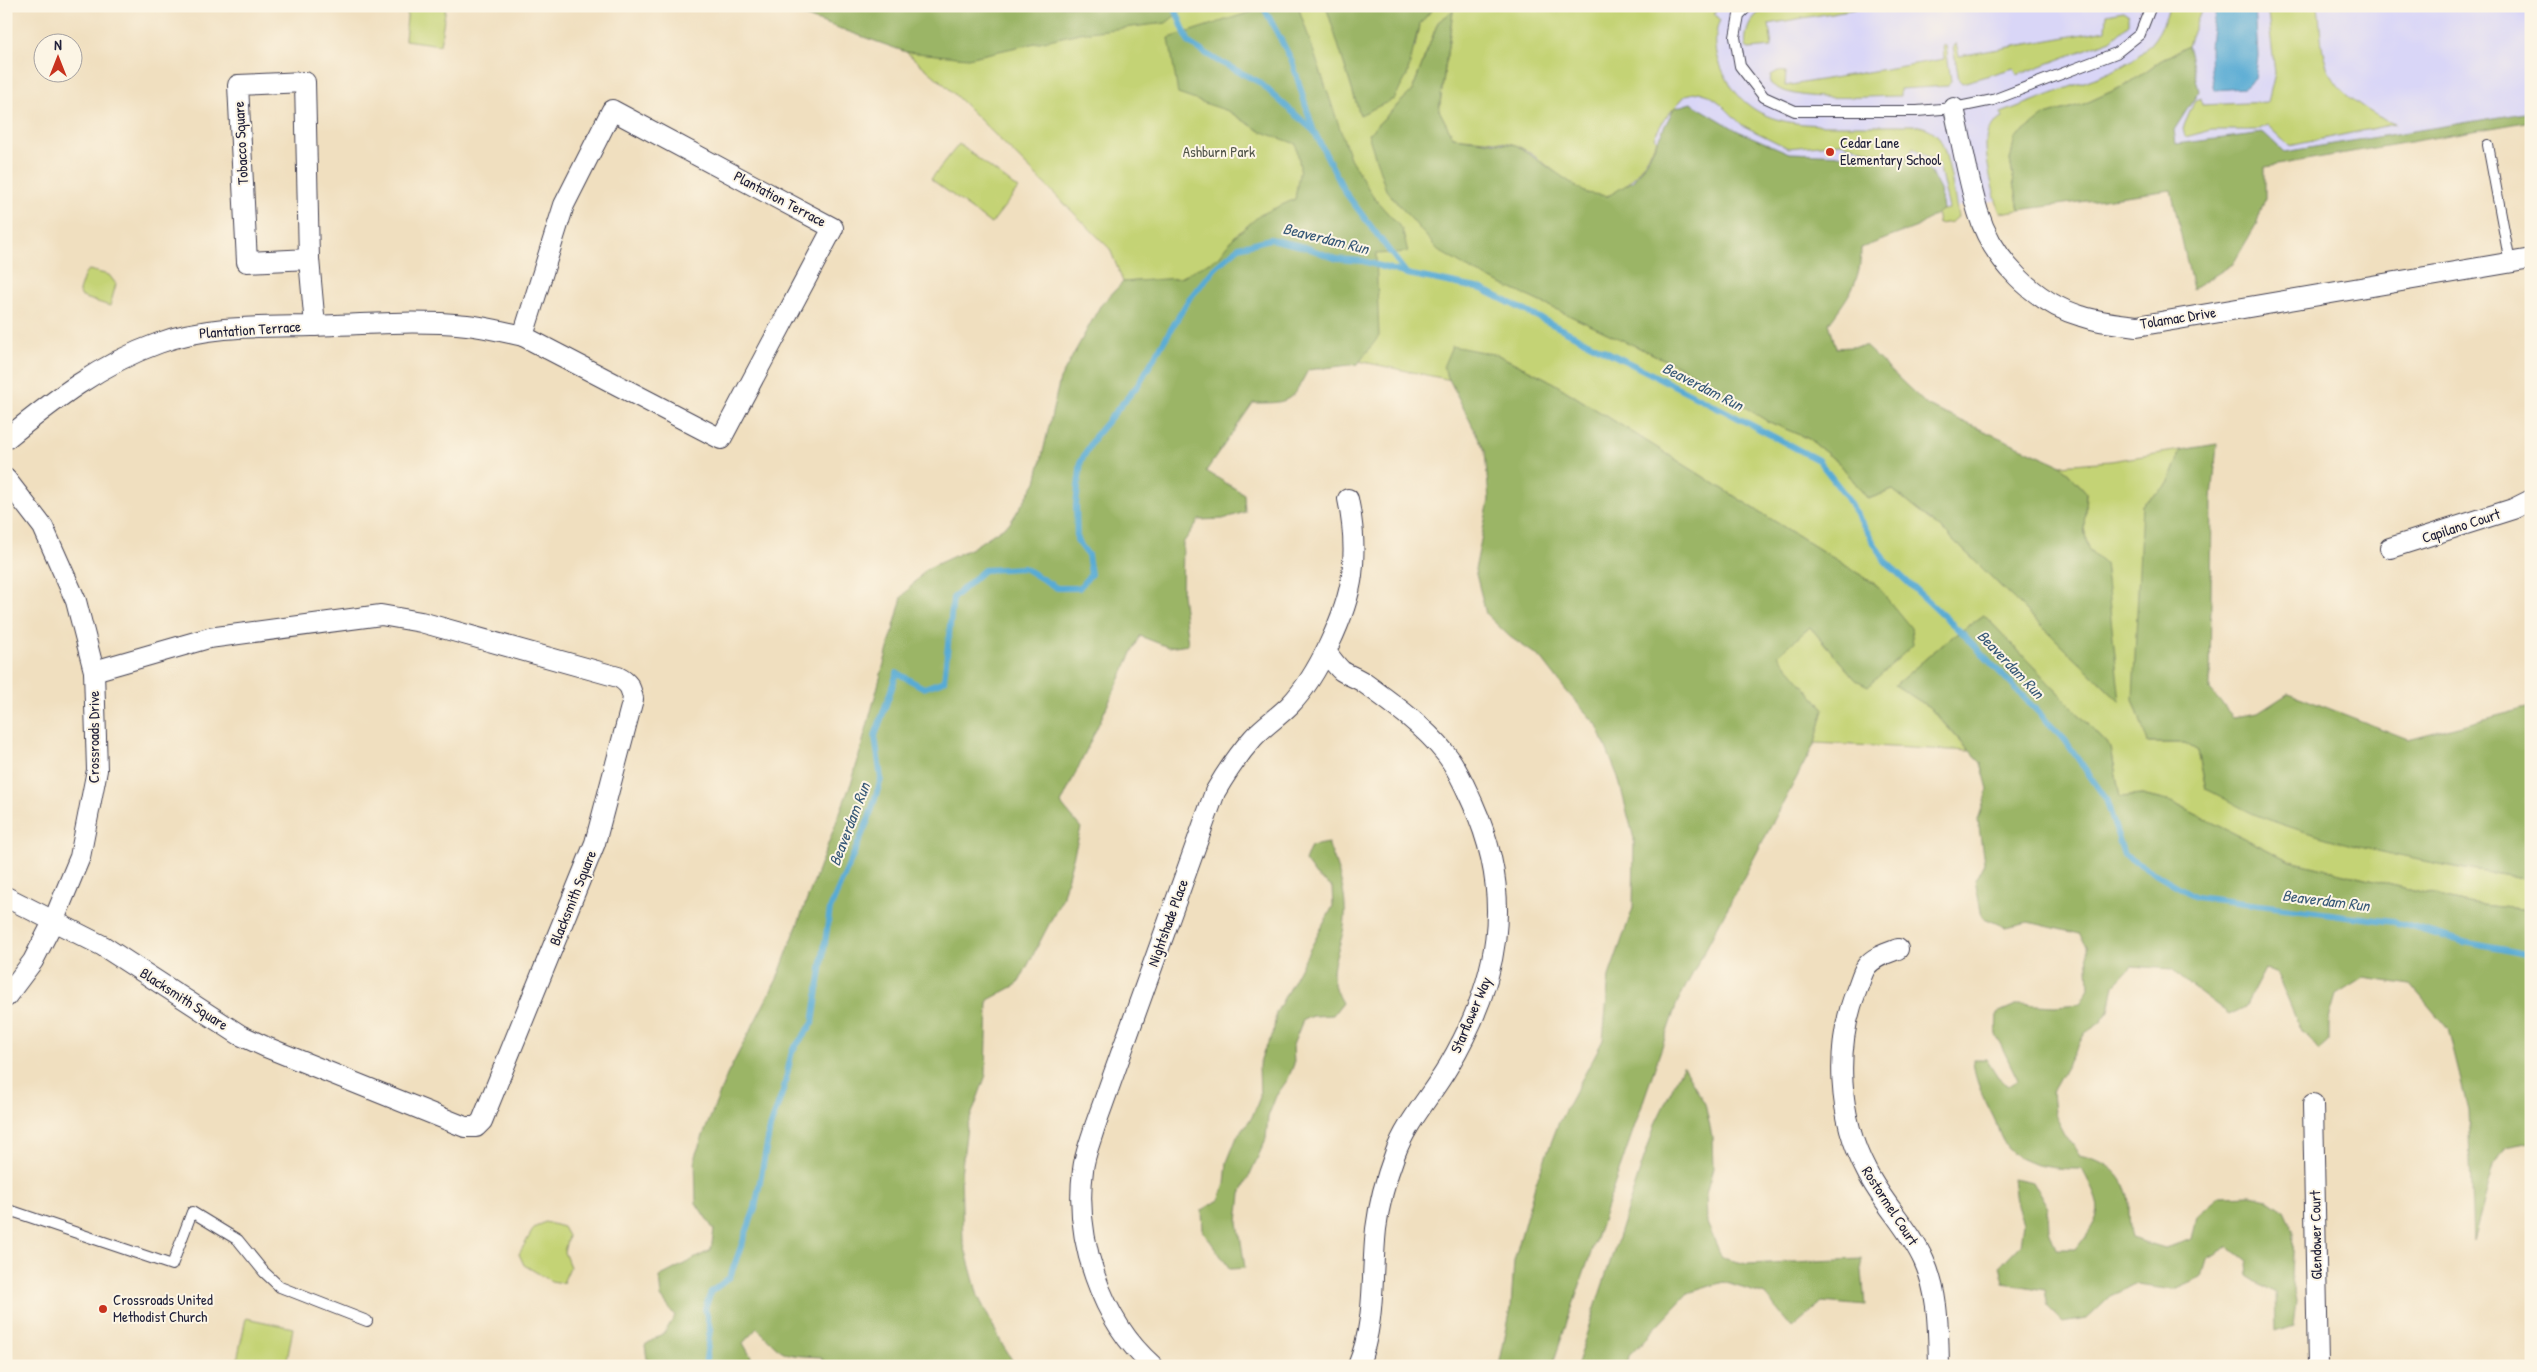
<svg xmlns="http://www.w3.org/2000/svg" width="2537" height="1372" font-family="'Patrick Hand',sans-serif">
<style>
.built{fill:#d9d6f7}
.green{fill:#c4d375;stroke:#737a58}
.forest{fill:#9bb566;stroke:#5e6c50}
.water{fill:#59abd4;stroke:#3e6688}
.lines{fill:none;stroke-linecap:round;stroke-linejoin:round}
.stream{stroke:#59abd4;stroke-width:6}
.service-casing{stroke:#413e4f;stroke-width:12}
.minor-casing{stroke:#413e4f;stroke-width:22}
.service{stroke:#fff;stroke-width:10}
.minor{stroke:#fff;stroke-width:20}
.poi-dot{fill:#c8321e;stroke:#fcf5e5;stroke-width:2}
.labels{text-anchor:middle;stroke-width:4;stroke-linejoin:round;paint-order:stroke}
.street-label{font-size:15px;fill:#22223b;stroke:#fcf5e5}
.poi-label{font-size:15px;fill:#22223b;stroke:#fcf5e5;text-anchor:start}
.park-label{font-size:15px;fill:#53574c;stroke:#fcf5e5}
.water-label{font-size:16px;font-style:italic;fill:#385978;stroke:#fcf5e5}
</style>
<rect width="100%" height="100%" fill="#fcf5e5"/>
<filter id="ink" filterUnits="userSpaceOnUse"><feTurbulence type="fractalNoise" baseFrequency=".02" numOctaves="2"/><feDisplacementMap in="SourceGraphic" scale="10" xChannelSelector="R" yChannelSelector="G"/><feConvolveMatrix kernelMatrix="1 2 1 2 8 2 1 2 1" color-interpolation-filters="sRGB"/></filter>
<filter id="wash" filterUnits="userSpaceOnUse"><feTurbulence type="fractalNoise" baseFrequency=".0096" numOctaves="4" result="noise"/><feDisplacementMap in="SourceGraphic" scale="20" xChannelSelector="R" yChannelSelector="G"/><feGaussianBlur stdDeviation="1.12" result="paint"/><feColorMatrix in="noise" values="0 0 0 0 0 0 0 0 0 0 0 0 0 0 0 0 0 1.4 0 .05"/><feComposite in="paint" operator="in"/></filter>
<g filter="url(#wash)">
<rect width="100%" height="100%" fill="#f0dfbf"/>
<path class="built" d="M1354,6h1177v106l-963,159z"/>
<g class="green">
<path d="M408,6h38l-6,39 -35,-5z"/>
<path d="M865,6h489l-19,27 25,82 55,-68 4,-22 16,-19h280l2,1 -3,7 6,6c-8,17 -4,39 5,55 25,50 70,50 118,50 23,0 46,0 69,0 10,1 18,3 25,10 11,13 18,64 21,82l-6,5 -14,2 -2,-13 13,-2 -10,-45 -26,-17 -5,10 -25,-2 -42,-12 -53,5 -46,-23 -23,-23 -10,-7 -10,-3 -13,3 -21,23 -11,19 3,3c-13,25 -37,70 -72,52 -24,-12 -43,-34 -67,-46 -12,-6 -51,-7 -65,-9l-14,-26 14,-99 -15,10 -26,69 -44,43 123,145 194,90 82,52 42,18 31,25 28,35 25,-9 53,43 173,168 -14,-137 -17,-15 -4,-21 2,-36 -25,-27 50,-4 70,-11 -13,34 -26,21 6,238h37l13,8 8,38 145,55 112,25 68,10v31l-59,-6 -182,-43 -119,-59 -29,-7 -22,2 -9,-49 -127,-133 -40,28 -49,42 34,22 40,44 -154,-8 9,-34 -47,-54 33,-28 46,53 19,-96 -328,-205 -49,-24 -32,28 -279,-57 -46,-45 -18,1 -13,-33 -165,-164 -39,-33 5,1z"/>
<path d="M1786,6h85l-102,18 3,23 -23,2 -3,-2c-3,-14 7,-38 24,-38 3,1 5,2 7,1v-2z"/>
<path d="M2169,6h34l-15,39 -28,16 -32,23 -44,20 -39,11 -35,45 9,50 -19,3c-6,-17 -19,-66 -12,-82 4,-7 8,-9 15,-13l-2,-5c23,-9 46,-17 69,-26 45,-16 86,-28 99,-81z"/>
<path d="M2267,6h51c3,21 2,50 13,69 10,19 43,42 64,49l-106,22 -22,-21 -9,5h-46l-27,7 -2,-9 12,-28 6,-2 1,7 66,-3 7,-29z"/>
<path d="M2123,11l6,4v9l-18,16 -94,35 -3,-7 -52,15 -3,-3 -6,-34 3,-3 3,13 147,-26 1,-16z"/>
<path d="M1943,45l3,1 5,35 -3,5 -48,3v7c-31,0 -109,8 -130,-13l1,-8 7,-4 8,1 -1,14 159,-27z"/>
<path d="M959,144l59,45 -27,35 -60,-45z"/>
<path d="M89,270l20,5 7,9 -6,22 -28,-9 -3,-6 6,-18z"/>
<path d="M545,1222l18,5 5,9 -4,16 6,15 -7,16 -12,-2 -27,-16 -5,-11 15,-26z"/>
<path d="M246,1318l47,10 -7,38h-20l-29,-6z"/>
</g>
<g class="forest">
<path d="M776,6h411l-21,17 -86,10 -112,25 -62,-6z"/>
<path d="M1256,6h42l52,152 24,40 28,31 6,23 -32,2 3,82 -21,28 -50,6c-17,33 -19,33 -55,33l-47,68 38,23 1,18 -22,7 -24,1 -16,23 -1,51 6,50 -20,3 -28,-11 -79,168 20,24 -19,71 -44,85 -30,16 -2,75 -19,52 -6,47 2,67 15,55 25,50 13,20h-189l-6,-9c-40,-2 -36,-1 -64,-29l-14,15 13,23h-108l-3,-21 20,-13 10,-16 -14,-19 -2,-20 52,-27 3,-20 -18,-27 -1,-47 32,-81 50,-96 76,-201 49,-181 24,-28 46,-21 38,-25 26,-41 24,-103 40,-73 23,-24 56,-4 40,-21 15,-20 26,-22 35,-16 5,-32 -4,-23 -36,-13 -32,-20 -50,-17 -9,-56 85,-27z"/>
<path d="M1326,6h109l-16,19 -12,51 -13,23 -34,16z"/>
<path d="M1453,11l-14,99 14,27 63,8 70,48 22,3 25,-15 15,-22 26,-51 17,-5 47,28 51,22 118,4 23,14 10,19 3,19 -26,18 -56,21c0,34 -13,49 -32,75l7,25 29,-2 63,60 133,59 25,27 -2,36 4,21 17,14 15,139 -174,-169 -53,-43 -25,9 -28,-35 -31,-25 -42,-18 -82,-52 -214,-99 -32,-19 -53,-61 -18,-56 44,-43 26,-69z"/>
<path d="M2188,45l11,46 -25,39 2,14 88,-11 20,19 247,-40v9l-266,46v32l-8,24 -24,41 -40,25 -22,-99 -152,20 -9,-50 5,-22 30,-23 39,-11 44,-20 32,-23z"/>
<path d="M1452,346l46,9 49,24 328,205 36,44 2,17 -45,41 -12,-6 -46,-53 -32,28 46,54 -9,34 -138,260 -125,363h-53l12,-58 3,-47 21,-76 24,-63 44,-82 6,-64 24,-68 1,-69 -16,-62 -21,-52 -29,-32 -27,-35 -31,-21 -24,-23 -11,-44 14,-70 -4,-49 -42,-84z"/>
<path d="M2217,444l-5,55 -2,191 23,27 25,-4 31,-20 119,46 123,-32v172c-90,-13 -182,-30 -267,-61 -20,-7 -39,-20 -58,-29l-8,-38 -13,-8h-37l-15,-44 9,-194 26,-21 13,-34z"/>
<path d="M1984,615l127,133 9,49 22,-2 29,7 119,59 182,43 59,6v232l-26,5 -10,16 -22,78 -5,-132 -20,-80 -37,-44 -48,-7 -27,17 -7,24v23l-9,8 -19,-19 -24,-57 -12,-5 -20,38 -16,8 -40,-30 -17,-16 -40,-3 -18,19 -5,26 -9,12 -15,10 -33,59 2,21 14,27 12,15c25,5 47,20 49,48 0,12 0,23 3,35l33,10 27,-9 5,-23 23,-20 31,-1 17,4 16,11 10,22 -2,46 5,23 -3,25 -18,6 -1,-39 -27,-17 -1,-15 -18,-14 -22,13 -5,17 -27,12 -38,-5 -27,12 -23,22 -24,4 -15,-15 -3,-17 -41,-7 -4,-17 20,-21 3,-22 -7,-20 -3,-25 20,4 15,26 1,22 7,19h20c28,-37 28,-39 6,-80 -28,0 -64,-2 -79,-28 -5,-8 -6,-18 -10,-25 -10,-20 -19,-36 -20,-57h13l12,19 10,8 10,-6 -22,-45 1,-22 21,-9 37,2 25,-2 9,-16 -2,-43 -8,-11 -50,-12 -24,5 -23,-10 -7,-37 9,-17 -6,-43 10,-31 -7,-26 -52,-56 -34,-22 49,-42z"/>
<path d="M1328,843c9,23 19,50 17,75 -2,34 -24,50 -3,85l-9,12 -21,1 -9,4 -10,25 1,19 -6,15 -12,17 -8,21 -2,22 -25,55 -3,28 7,46 -15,1 -27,-38 -1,-21 17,-10 6,-16 2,-22 10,-25 15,-20 8,-20 -1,-32 5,-15 9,-15 3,-22 57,-107 -1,-19 -16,-11 -11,-15 6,-15z"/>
<path d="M1683,1066l22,38 7,32 1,32 -7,26 1,29 15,35 25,6 114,-5 4,47 -43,-4 -30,26 -27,-33 -42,-13 -35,11 -59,63 -2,10h-51l80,-244z"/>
</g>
<path class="water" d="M2218,6h37l3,50 -3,23 -11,9 -29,2 -2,-4c-4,-27 -5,-53 5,-80z"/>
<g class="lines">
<g class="stream">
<path d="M1174,6l15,37 29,18 41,21 55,49 31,61 61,81"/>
<path d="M1263,6l29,55 21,68"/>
<path d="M705,1366l5,-37 -5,-21 6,-16 19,-15 25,-69 15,-80 14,-40 8,-37 21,-28 17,-114 39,-91 12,-39 -6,-43 22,-63 27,15 20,-7 9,-83 31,-28 40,-2 33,20h22l12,-14 -3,-19 -11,-15 -1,-35 5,-44 15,-26 42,-50 51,-86 27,-32 23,-20 31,-8 35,8 32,12 26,2 44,13 75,15 241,121 95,50 26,33 41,68 79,74 101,105 41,59 18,56 72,42 198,25 70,20 67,13"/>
</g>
</g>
</g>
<g filter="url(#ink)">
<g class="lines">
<g class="service-casing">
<g id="service">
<path d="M1748,6l-9,9 -4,22 5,29 24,31 31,14h122l37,-3 39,-8 123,-47 24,-19 11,-28"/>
<path d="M2488,145l22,118"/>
<path d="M6,1209l166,56 20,-53 46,28 26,32 16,15 87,34"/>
</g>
</g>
<g class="minor-casing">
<g id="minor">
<path d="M305,82l4,177 -62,3 -9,-177z"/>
<path d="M1954,108c8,35 14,71 24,104 14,47 56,90 103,104 18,6 37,8 56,10l394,-67"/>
<path d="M612,110l221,118 -112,211 -198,-103 41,-131z"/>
<path d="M309,259l6,67"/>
<path d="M6,439c48,-39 94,-75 153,-96 48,-18 103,-16 153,-17 52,-2 104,-6 155,-1 19,2 37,7 56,11"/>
<path d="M6,479l37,48 33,74 18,70 3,99 -17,87 -27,65 -20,39 -27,36"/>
<path d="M2390,548l123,-39 18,-9"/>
<path d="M1326,652c5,6 10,14 16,19 6,4 15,7 21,11 29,21 61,44 83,72 12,15 19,33 27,50 42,94 26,177 -25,263 -17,29 -42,56 -53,87 -9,24 -16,50 -19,75 -5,47 0,93 -18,137"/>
<path d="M6,897l97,49 137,89 26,12 199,80h11l6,-6 113,-278 38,-144c-2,-12 -5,-17 -15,-22l-197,-55 -40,-7 -172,23 -115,33"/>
<path d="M1898,949c-11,4 -25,8 -32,18 -4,6 -6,15 -9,22 -23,57 -19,129 10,183 16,32 43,57 57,89 15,33 14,70 15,105"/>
<path d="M2313,1104l5,262"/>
<path d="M1153,1366c-52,-45 -79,-128 -70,-196 1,-14 8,-30 12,-44l120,-334c11,-19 23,-37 38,-54 11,-12 25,-21 37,-33 27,-28 57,-91 62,-130 3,-24 1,-52 -4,-76"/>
</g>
</g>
<use href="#service" class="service"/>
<use href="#minor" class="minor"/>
</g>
</g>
<g class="poi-dot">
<circle cx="1830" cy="152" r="5"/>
<circle cx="103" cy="1309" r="5"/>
</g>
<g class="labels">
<g class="street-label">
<text transform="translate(241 143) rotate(-93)" y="5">Tobacco Square</text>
<text transform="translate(780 199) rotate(28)" y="5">Plantation Terrace</text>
<text transform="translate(2178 318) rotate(-9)" y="5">Tolamac Drive</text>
<text transform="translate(250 330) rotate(-4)" y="5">Plantation Terrace</text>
<text transform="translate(2461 526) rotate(-18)" y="5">Capilano Court</text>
<text transform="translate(94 737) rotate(-90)" y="5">Crossroads Drive</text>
<text transform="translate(573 898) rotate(-68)" y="5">Blacksmith Square</text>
<text transform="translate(1168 923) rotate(-70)" y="5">Nightshade Place</text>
<text transform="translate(184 999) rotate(33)" y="5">Blacksmith Square</text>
<text transform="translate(1471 1015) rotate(-67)" y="5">Starflower Way</text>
<text transform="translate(1890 1206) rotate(57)" y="5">Rostormel Court</text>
<text transform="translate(2316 1235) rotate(-91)" y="5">Glendower Court</text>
</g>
<g class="poi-label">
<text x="1840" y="148">Cedar Lane<tspan x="1840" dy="17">Elementary School</tspan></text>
<text x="113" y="1305">Crossroads United<tspan x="113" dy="17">Methodist Church</tspan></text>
</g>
<g class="park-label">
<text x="1219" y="157">Ashburn Park</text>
</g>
<g class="water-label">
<text transform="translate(1326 238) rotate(14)" y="6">Beaverdam Run</text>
<text transform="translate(1703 386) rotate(27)" y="6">Beaverdam Run</text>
<text transform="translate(2011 664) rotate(46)" y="6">Beaverdam Run</text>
<text transform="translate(849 824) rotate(-69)" y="6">Beaverdam Run</text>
<text transform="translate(2326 900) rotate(7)" y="6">Beaverdam Run</text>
</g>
</g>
<rect width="2537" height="1372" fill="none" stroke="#fcf5e5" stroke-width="25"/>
<g transform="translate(58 58)"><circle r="24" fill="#fcf5e5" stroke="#a5a1a1"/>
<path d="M0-4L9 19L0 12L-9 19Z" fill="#c8321e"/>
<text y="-8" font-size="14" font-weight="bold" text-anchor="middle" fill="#22223b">N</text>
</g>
</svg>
